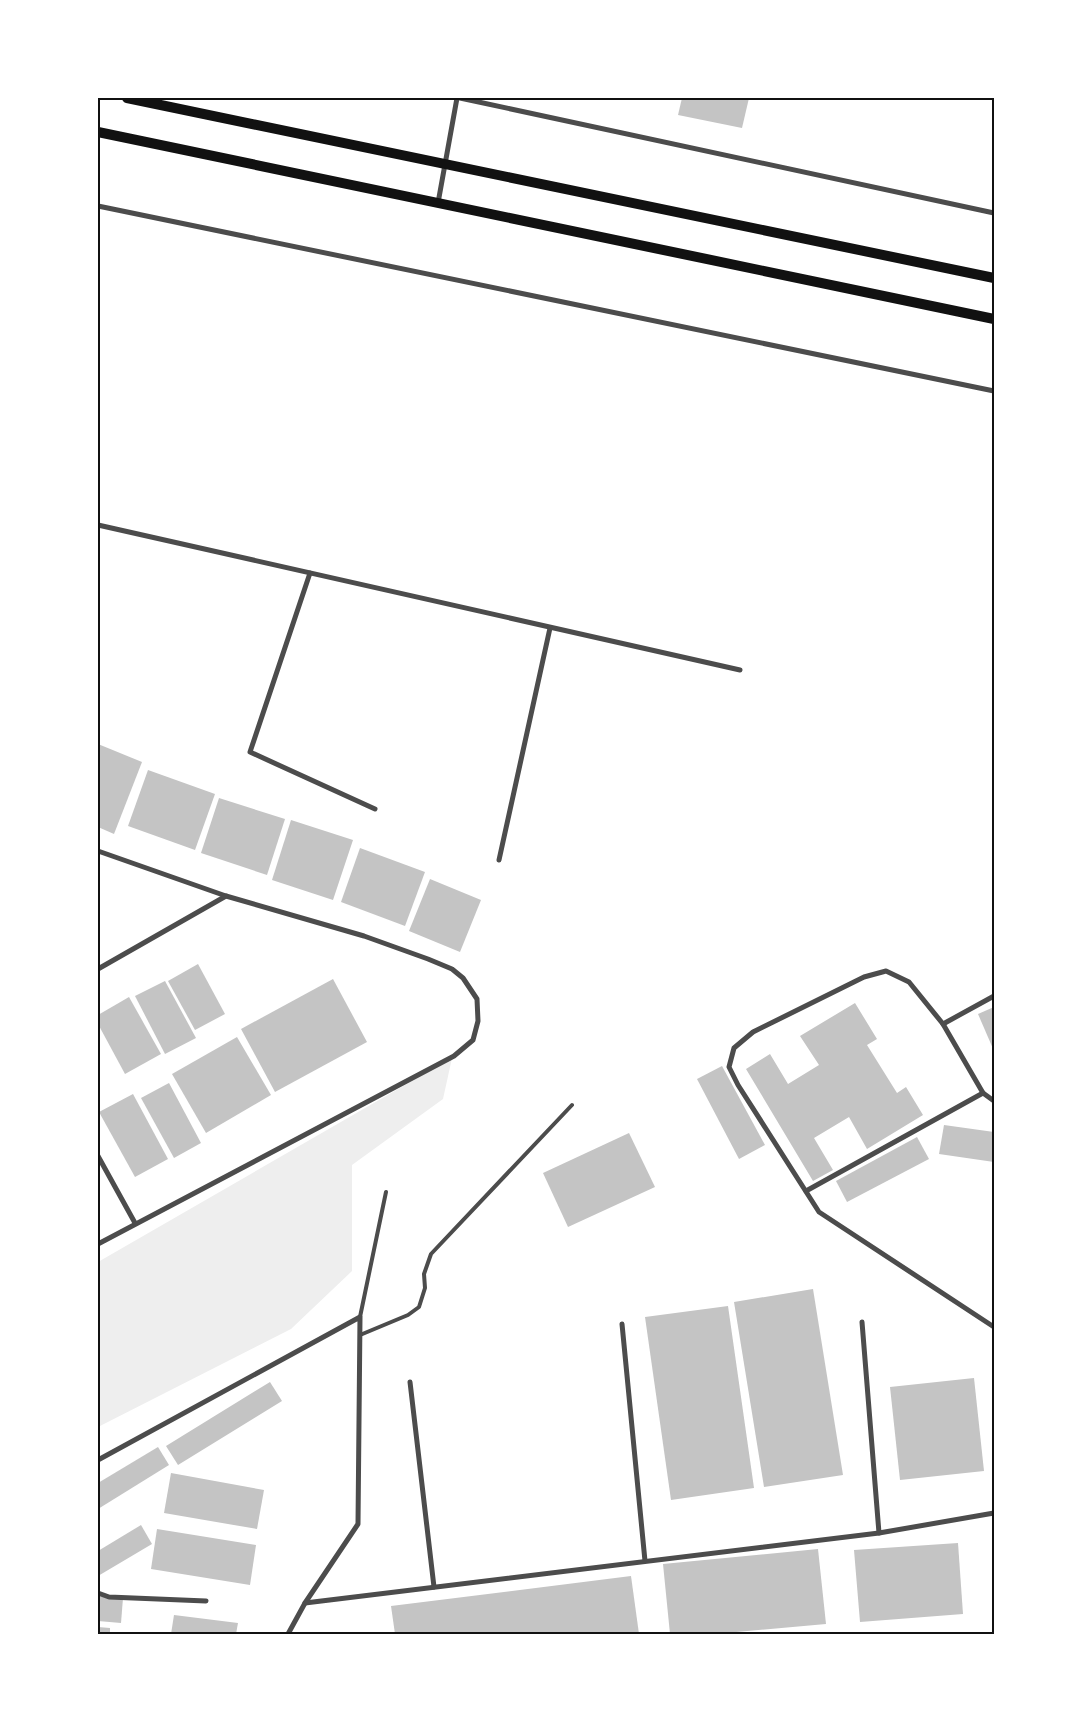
<svg xmlns="http://www.w3.org/2000/svg" width="1092" height="1732" font-family="'Nunito Sans',sans-serif">
<style>
.green{fill:#eee}
.building{fill:#c4c4c4}
.lines{fill:none;stroke-linecap:round;stroke-linejoin:round}
.service{stroke:#4c4c4c;stroke-width:4}
.minor{stroke:#4c4c4c;stroke-width:5}
.secondary{stroke:#111;stroke-width:10}
.neatline{fill:none;stroke:#111;stroke-width:2}
</style>
<rect width="100%" height="100%" fill="#fff"/>
<path class="green" d="M452,1058l-9,41 -91,66v106l-61,58 -193,98v-165z"/>
<g class="building">
<path d="M682,98h67l-7,30 -64,-13z"/>
<path d="M98,744l44,18 -28,72 -16,-7z"/>
<path d="M148,770l67,24 -20,56 -67,-24z"/>
<path d="M219,798l66,21 -18,56 -66,-22z"/>
<path d="M291,820l62,20 -20,60 -61,-20z"/>
<path d="M360,848l65,24 -20,54 -64,-24z"/>
<path d="M430,879l51,21 -21,52 -51,-21z"/>
<path d="M198,964l27,50 -30,16 -27,-49z"/>
<path d="M333,979l34,63 -92,50 -34,-63z"/>
<path d="M165,981l31,57 -31,16 -30,-58z"/>
<path d="M129,997l32,57 -36,20 -27,-50v-9z"/>
<path d="M855,1003l22,36 -10,6 30,48 9,-6 17,28 -56,34 -18,-32 -35,21 19,32 -20,11 -67,-112 24,-15 18,30 31,-19 -19,-29z"/>
<path d="M994,1007v44l-16,-37z"/>
<path d="M237,1037l34,58 -65,38 -34,-59z"/>
<path d="M722,1066l43,79 -26,14 -42,-80z"/>
<path d="M169,1083l32,60 -27,15 -33,-60z"/>
<path d="M133,1094l35,65 -33,18 -36,-65z"/>
<path d="M944,1125l50,7v30l-55,-8z"/>
<path d="M629,1133l26,54 -87,40 -25,-54z"/>
<path d="M917,1137l12,22 -82,43 -11,-21z"/>
<path d="M813,1289l30,186 -79,12 -30,-185z"/>
<path d="M728,1306l26,182 -83,12 -26,-183z"/>
<path d="M974,1378l10,93 -84,9 -10,-93z"/>
<path d="M270,1382l12,19 -104,64 -12,-19z"/>
<path d="M158,1447l11,18 -71,44v-26z"/>
<path d="M171,1473l93,17 -7,39 -93,-16z"/>
<path d="M141,1525l11,19 -54,32v-25z"/>
<path d="M157,1529l99,16 -6,40 -99,-16z"/>
<path d="M958,1543l5,71 -103,8 -6,-72z"/>
<path d="M818,1549l8,75 -112,10h-44l-7,-70z"/>
<path d="M631,1576l8,58h-244l-4,-28z"/>
<path d="M98,1596l25,2 -2,25 -23,-2z"/>
<path d="M174,1615l64,8 -2,11h-65z"/>
<path d="M98,1627l12,1v6h-12z"/>
</g>
<g class="lines">
<g class="service">
<path d="M360,1317l26,-125"/>
<path d="M360,1335l48,-20 11,-8 6,-19 -1,-14 7,-20 141,-149"/>
</g>
<g class="minor">
<path d="M460,98l534,115"/>
<path d="M438,203l19,-105"/>
<path d="M98,206l896,185"/>
<path d="M98,525l642,145"/>
<path d="M310,573l-60,179 125,57"/>
<path d="M98,851l128,45 138,40 64,23 24,10 11,9 14,21 1,22 -5,19 -19,16 -356,188"/>
<path d="M499,860l51,-232"/>
<path d="M98,969l128,-73"/>
<path d="M943,1024l51,-28"/>
<path d="M994,1101l-11,-8 -40,-69 -34,-42 -23,-11 -22,6 -111,55 -19,16 -5,19 9,18 81,127 175,115"/>
<path d="M98,1156l37,67"/>
<path d="M806,1191l177,-98"/>
<path d="M862,1322l17,211"/>
<path d="M622,1324l23,237"/>
<path d="M410,1382l24,205"/>
<path d="M98,1460l262,-143 -2,207 -53,79 -17,31"/>
<path d="M98,1593l11,4 97,4"/>
<path d="M305,1603l574,-70 115,-20"/>
</g>
<g class="secondary">
<path d="M127,98l867,180"/>
<path d="M98,132l896,187"/>
</g>
</g>
<rect width="1092" height="1732" fill="none" stroke="#ffffff" stroke-width="198"/>
<rect x="99" y="99" width="894" height="1534" class="neatline"/>
</svg>
